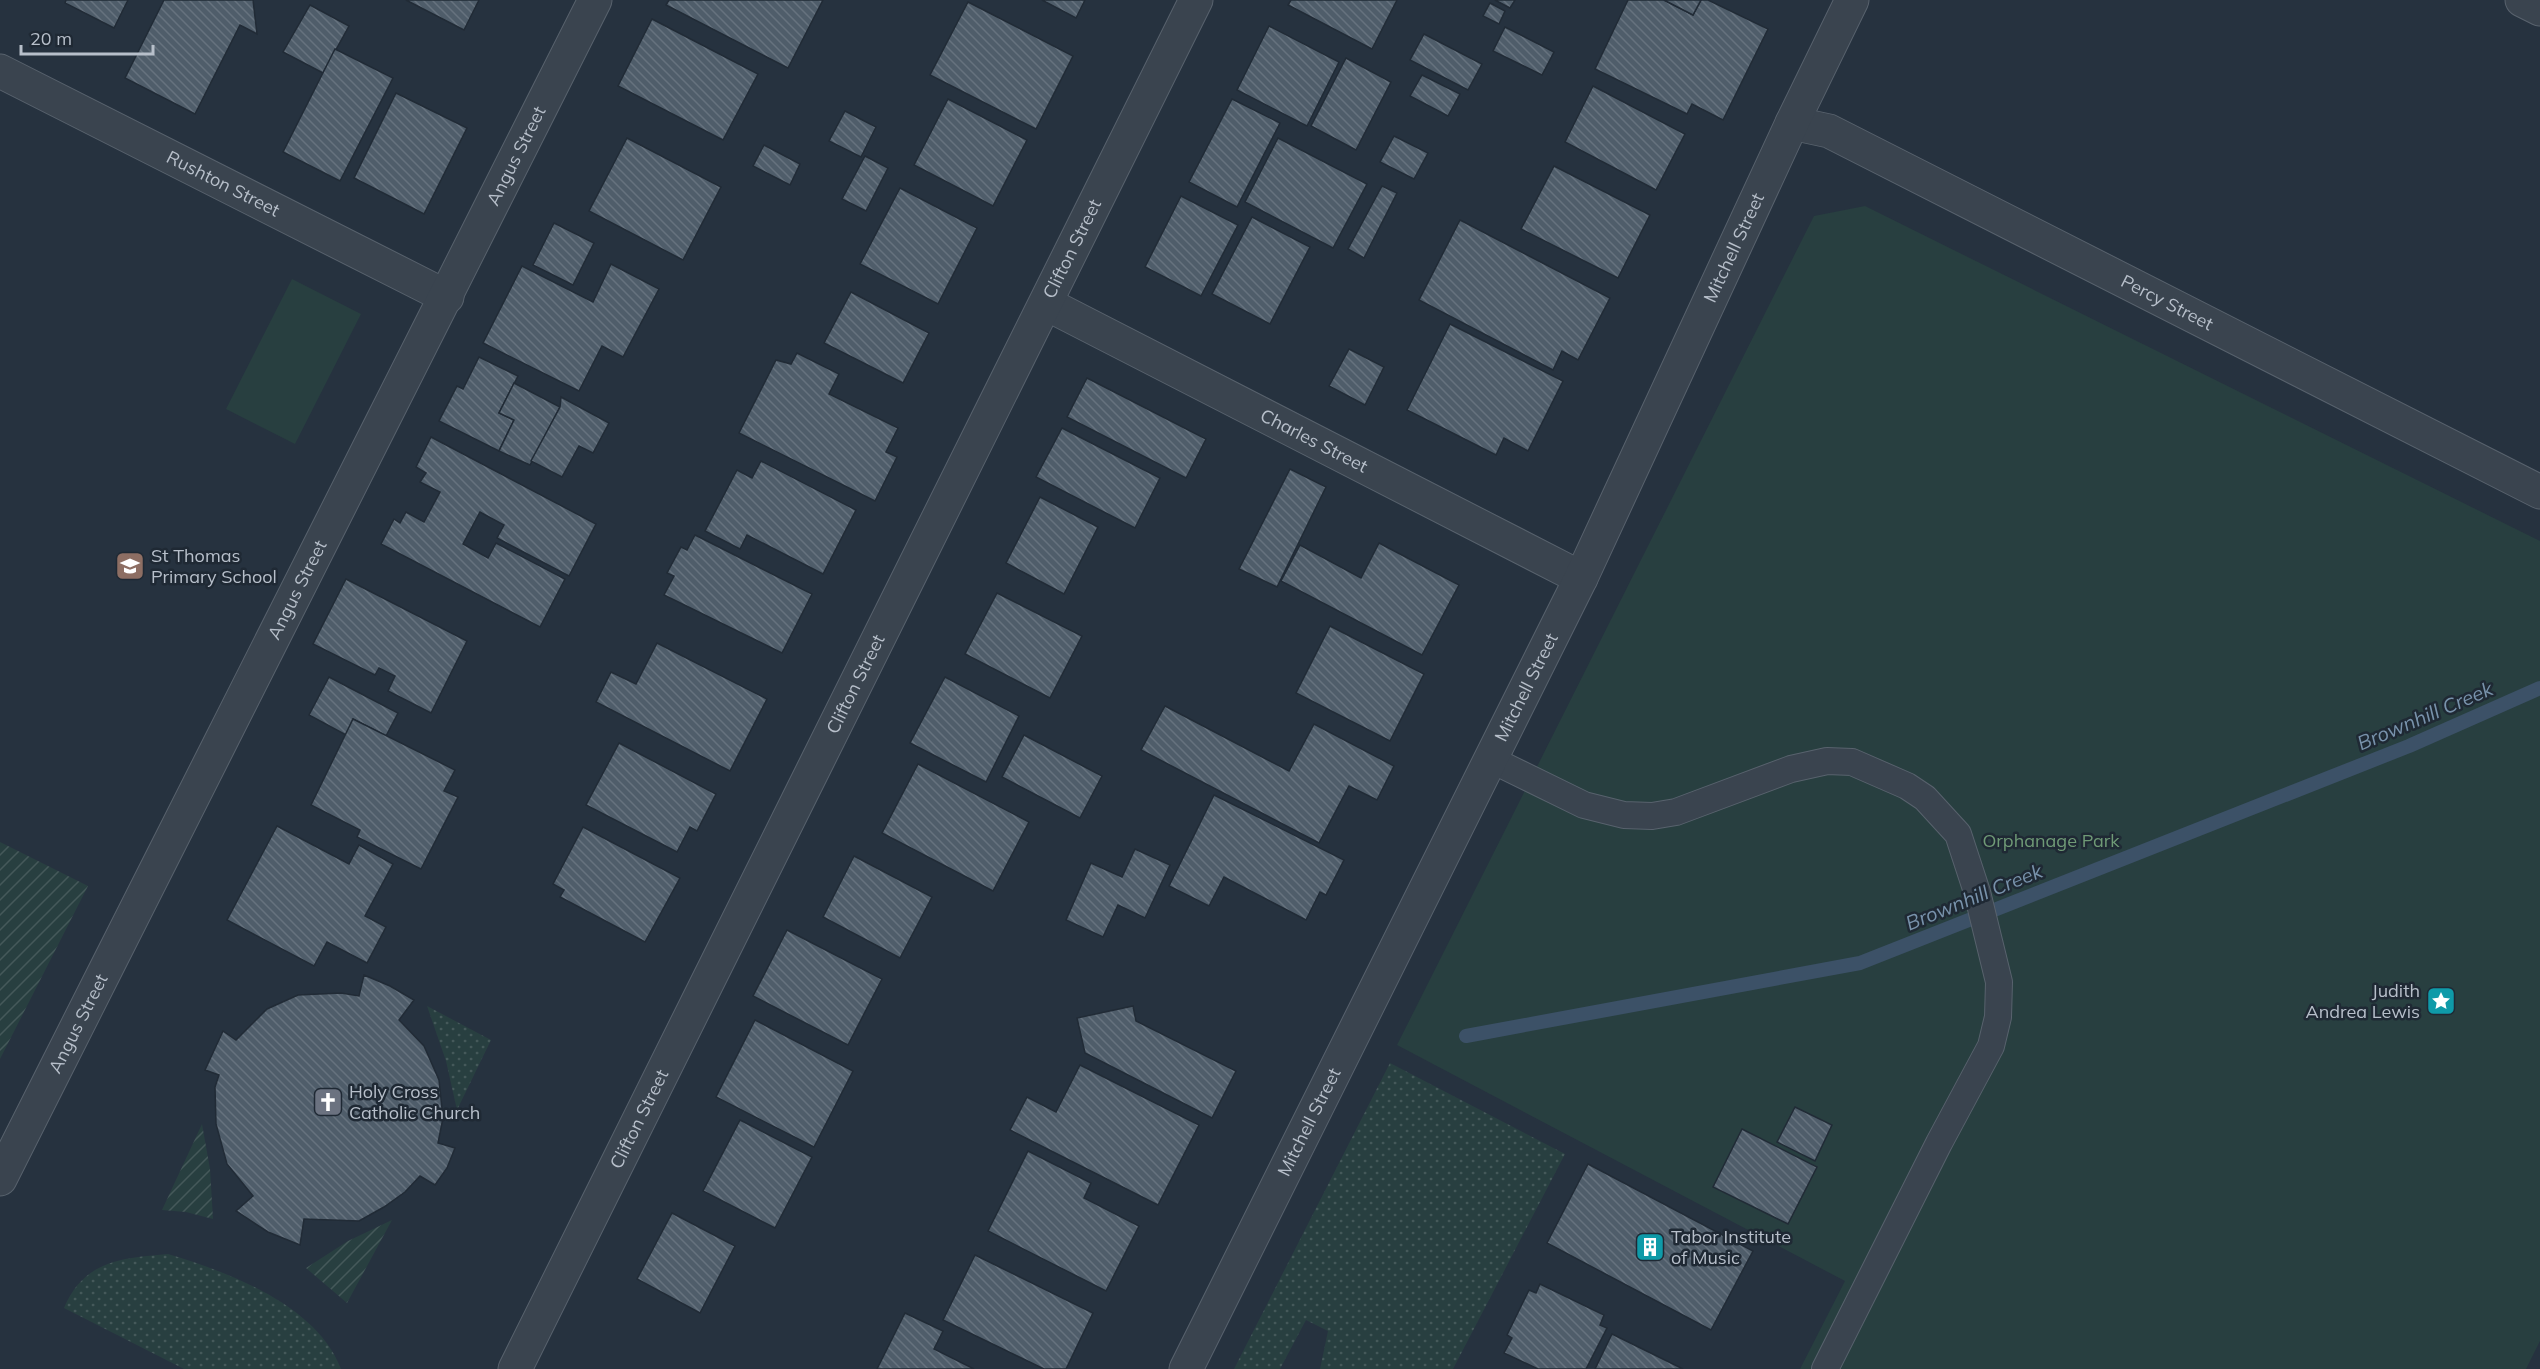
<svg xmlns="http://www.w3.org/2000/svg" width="2540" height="1369" font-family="Mulish,sans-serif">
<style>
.grass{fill:url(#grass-dots)}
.park{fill:#283f40}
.garden{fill:url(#garden-furrows)}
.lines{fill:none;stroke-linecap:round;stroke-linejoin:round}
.stream{stroke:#3c5167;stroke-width:14}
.building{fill:url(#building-back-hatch);stroke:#212b36;stroke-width:1.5}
.service-casing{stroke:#58626d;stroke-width:28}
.minor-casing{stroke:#58626d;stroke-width:35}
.tertiary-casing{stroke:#58626d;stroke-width:35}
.service{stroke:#3a444f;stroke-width:26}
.minor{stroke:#3a444f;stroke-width:33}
.tertiary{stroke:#3a444f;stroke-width:33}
.labels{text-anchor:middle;stroke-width:5;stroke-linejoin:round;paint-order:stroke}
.street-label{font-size:18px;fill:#b7bfca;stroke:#1f2934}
.poi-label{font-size:18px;fill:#b7bfca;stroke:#1f2934;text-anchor:start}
.park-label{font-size:18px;fill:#6f9a76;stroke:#1f2934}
.water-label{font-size:20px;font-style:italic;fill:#7892ab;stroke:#1f2934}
</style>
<defs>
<pattern id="grass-dots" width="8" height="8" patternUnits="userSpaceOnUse" patternTransform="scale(1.5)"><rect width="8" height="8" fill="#283f40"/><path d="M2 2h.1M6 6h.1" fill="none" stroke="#45595a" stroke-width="1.8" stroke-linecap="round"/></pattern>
<pattern id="garden-furrows" width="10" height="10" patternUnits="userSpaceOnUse" patternTransform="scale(1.5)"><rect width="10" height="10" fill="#283f40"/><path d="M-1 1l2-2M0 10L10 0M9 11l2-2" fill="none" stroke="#45595a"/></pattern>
<pattern id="building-back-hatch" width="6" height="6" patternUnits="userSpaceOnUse" patternTransform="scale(1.5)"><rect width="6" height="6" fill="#4f5d6a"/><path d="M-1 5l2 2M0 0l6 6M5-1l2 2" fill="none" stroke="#66727e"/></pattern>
</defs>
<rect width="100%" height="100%" fill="#26323f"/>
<g class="grass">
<path d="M427,1006l64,34 -34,70 -11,-49z"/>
<path d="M1390,1063l175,91 -112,215h-133l8,-38 -22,-11 -26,49h-46z"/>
<path d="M168,1254c60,18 149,51 173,115h-157l-120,-61c20,-48 59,-50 104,-54z"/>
</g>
<g class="park">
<path d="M1865,206l675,335v800l-14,28h-726l45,-88 -448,-236 417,-829z"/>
<path d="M292,279l69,35 -66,130 -69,-35z"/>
</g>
<g class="garden">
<path d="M0,842l88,44 -88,173z"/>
<path d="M202,1124l8,45 3,50 -27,-7 -24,-2z"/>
<path d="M392,1220l-45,83 -41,-35 42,-27z"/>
</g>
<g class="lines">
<path class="stream" d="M1466,1036l394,-73 549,-217 131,-58"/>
</g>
<g class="building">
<path d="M66,0h62l-14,28 -49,-25z"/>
<path d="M164,0h89l4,34 -17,-9 -45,89 -70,-36z"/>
<path d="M406,0h73l-15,30z"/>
<path d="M669,0h154l-35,68 -122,-63z"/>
<path d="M1042,0h43l-9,18z"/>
<path d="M1291,0h106l-25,49 -84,-44z"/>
<path d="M1495,0h20l-5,8z"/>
<path d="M1628,0h36l29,15 8,-15h7l60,29 -45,91 -31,-16 -5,10 -92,-45z"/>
<path d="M1664,0h37l-8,15z"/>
<path d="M968,2l105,54 -37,73 -106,-54z"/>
<path d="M1490,3l15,8 -6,13 -16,-8z"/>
<path d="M310,5l39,21 -26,47 -40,-21z"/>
<path d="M652,19l106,55 -35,66 -105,-54z"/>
<path d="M1269,26l70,36 -32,64 -70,-36z"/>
<path d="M1505,27l49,25 -12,23 -49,-24z"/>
<path d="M1424,34l58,30 -14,26 -58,-30z"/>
<path d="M335,49l58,29 -53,103 -57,-29z"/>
<path d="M1346,58l45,24 -35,68 -45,-24z"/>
<path d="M1422,75l38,19 -12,22 -38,-20z"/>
<path d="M1593,86l92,48 -29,56 -91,-48z"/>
<path d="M396,93l71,35 -43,86 -70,-36z"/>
<path d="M948,99l79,41 -34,66 -79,-41z"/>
<path d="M1232,99l48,24 -43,84 -48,-25z"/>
<path d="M845,111l31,16 -15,30 -32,-16z"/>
<path d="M1394,136l34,17 -14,26 -34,-17z"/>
<path d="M627,138l94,49 -38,73 -94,-49z"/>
<path d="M1278,138l89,46 -34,64 -88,-46z"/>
<path d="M764,145l36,19 -10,21 -37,-19z"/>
<path d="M865,156l23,12 -22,43 -24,-12z"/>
<path d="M1554,166l96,49 -32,63 -97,-49z"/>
<path d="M1382,186l15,7 -33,65 -16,-9z"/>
<path d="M900,188l77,40 -39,76 -78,-40z"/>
<path d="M1181,196l57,29 -37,71 -56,-29z"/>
<path d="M1252,217l58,30 -40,77 -58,-30z"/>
<path d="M1460,220l150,78 -32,62 -16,-9 -9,19 -134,-70z"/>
<path d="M554,223l40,20 -21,42 -40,-20z"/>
<path d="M611,264l48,25 -36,68 -21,-11 -23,45 -96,-48 39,-77 71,36z"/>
<path d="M851,292l78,41 -26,50 -79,-40z"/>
<path d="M1450,324l113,57 -35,70 -24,-13 -8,17 -89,-45z"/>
<path d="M1349,349l35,18 -19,38 -36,-19z"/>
<path d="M797,353l42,21 -10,20 69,34 -12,24 11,5 -22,44 -136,-68 37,-73 15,4z"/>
<path d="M479,357l39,19 -19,37 15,7 -15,31 -60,-30 18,-35 6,3z"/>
<path d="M1087,378l119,61 -20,39 -119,-61z"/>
<path d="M514,383l46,24 -30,58 -31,-14 15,-31 -15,-7z"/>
<path d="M561,397l48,26 -16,30 -14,-7 -17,31 -31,-16 29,-54z"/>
<path d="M1062,428l98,50 -25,50 -99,-51z"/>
<path d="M431,437l165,87 -27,52 -72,-38 7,-13 -24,-13 -17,32 25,14 8,-15 69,36 -25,48 -159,-83 13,-25 6,4 6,-11 18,10 16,-30 -20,-10 6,-9 -10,-6z"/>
<path d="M761,461l95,49 -33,64 -76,-39 -7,14 -35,-18 32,-61 15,8z"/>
<path d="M1290,469l36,18 -49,100 -38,-18z"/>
<path d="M1040,497l58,30 -34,67 -58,-31z"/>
<path d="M695,535l117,59 -30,59 -118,-58 10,-19 -7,-3 14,-26 6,3z"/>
<path d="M1379,543l80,42 -37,70 -141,-74 19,-36 61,33z"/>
<path d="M346,579l121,62 -36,72 -43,-22 7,-15 -16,-8 -4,7 -62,-31z"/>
<path d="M997,593l85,43 -32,62 -85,-44z"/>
<path d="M1330,626l94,48 -34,67 -94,-48z"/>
<path d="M657,643l110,56 -37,72 -134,-69 15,-30 25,12z"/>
<path d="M329,677l69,36 -12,23 -33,-17 -7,16 -37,-20z"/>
<path d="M945,677l74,39 -33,66 -76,-39z"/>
<path d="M1165,706l124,65 25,-47 80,42 -17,34 -28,-14 -30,57 -178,-93z"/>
<path d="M353,719l102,51 -11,21 14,6 -37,72 -64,-32 3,-7 -49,-25z"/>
<path d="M1024,735l78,41 -22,42 -78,-41z"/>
<path d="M619,743l97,51 -19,37 -7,-4 -13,25 -91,-47z"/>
<path d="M918,764l111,58 -36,69 -111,-58z"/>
<path d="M1214,795l130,65 -18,35 -6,-3 -14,28 -82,-43 -15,29 -40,-20z"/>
<path d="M277,826l72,38 10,-19 34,19 -28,52 21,11 -19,36 -40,-21 -13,24 -87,-46z"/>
<path d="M583,827l97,51 -35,64 -85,-45 4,-7 -11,-6z"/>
<path d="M1135,849l35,16 -25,53 -27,-13 -15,32 -37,-17 25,-57 31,14z"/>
<path d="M854,856l78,41 -32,61 -77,-41z"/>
<path d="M787,930l95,49 -34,66 -95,-49z"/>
<path d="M364,975l26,11 24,14 -15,20 25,26 15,34 4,38 -5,25 17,5 -8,20 -12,17 -15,-9 -15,16 -21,15 -25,14 -55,-2 -4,26 -32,-13 -32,-21 17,-15 -26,-32 -11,-40 -1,-37 4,-12 -14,-5 18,-39 13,9 31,-31 31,-14 43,-2 18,3z"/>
<path d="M1133,1006l3,15 100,50 -24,47 -127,-65 -8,-35z"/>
<path d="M755,1020l98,51 -39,76 -98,-50z"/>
<path d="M1080,1065l119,60 -41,80 -148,-75 17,-33 29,15z"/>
<path d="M1795,1107l37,18 -17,36 -38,-19z"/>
<path d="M740,1120l72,37 -37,71 -72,-37z"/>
<path d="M1742,1129l75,38 -29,57 -75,-37z"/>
<path d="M1028,1151l63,32 -7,15 55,28 -33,65 -118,-60z"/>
<path d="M1588,1164l165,87 -42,79 -164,-87z"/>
<path d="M672,1213l63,33 -35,67 -63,-34z"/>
<path d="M975,1255l118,58 -27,56h-22l-101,-49z"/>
<path d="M1540,1284l64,31 -4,10 7,3 -21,41h-48l-34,-16 8,-15 -5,-3 22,-45 7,3z"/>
<path d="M905,1313l38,18 -9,18 40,20h-97z"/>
<path d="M1612,1334l71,35h-88z"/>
</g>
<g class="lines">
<g class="service-casing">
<path id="service" d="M1490,759l94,46 40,10 28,1 24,-4 115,-43 36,-8 25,1 55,24 18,12 33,36 19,58 22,90 -1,35 -7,29 -52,97 -114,226"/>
</g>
<g class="minor-casing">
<g id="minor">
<path d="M2522,0l18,9"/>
<path id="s1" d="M0,71l447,226"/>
<path id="s2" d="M1792,123l37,8 711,361"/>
<path id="s3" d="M1047,304l534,274"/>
<path id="s4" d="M0,1179l595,-1179"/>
<path id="s5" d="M515,1369l681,-1369"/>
</g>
</g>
<g class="tertiary-casing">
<g id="tertiary">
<path id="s6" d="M1186,1369l395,-791 211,-455 60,-123"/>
</g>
</g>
<use href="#service" class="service"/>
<use href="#minor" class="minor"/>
<use href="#tertiary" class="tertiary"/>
</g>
<defs>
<g id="school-square" transform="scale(1.5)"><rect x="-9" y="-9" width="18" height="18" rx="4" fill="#8d6e63" stroke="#1f2934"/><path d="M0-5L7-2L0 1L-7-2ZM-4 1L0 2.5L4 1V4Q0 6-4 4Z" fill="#fff"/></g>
<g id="sight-square" transform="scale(1.5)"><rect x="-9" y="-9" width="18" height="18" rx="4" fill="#0f9aa8" stroke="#1f2934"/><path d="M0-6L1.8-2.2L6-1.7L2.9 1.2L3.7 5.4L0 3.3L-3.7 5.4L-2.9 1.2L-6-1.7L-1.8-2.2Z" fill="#fff"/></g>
<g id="church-square" transform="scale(1.5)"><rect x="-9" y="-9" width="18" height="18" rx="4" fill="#6b7280" stroke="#1f2934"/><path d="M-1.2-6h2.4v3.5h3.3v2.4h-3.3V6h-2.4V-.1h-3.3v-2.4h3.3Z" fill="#fff"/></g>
<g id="building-square" transform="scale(1.5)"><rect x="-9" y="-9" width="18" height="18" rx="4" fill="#0f9aa8" stroke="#1f2934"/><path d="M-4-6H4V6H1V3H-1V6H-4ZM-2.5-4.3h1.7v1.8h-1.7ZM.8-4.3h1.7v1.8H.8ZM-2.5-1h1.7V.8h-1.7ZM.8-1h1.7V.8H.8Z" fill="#fff"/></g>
</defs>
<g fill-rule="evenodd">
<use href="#school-square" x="130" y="566"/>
<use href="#sight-square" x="2441" y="1001"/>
<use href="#church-square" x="328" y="1102"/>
<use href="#building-square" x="1650" y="1247"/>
</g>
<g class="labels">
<g class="street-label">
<text dy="6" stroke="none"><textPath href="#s4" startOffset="1146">Angus Street</textPath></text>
<text dy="6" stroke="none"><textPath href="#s1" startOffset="250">Rushton Street</textPath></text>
<text dy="6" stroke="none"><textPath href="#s6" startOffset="1248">Mitchell Street</textPath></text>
<text dy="6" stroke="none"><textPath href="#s5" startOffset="1251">Clifton Street</textPath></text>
<text dy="6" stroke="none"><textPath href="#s2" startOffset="417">Percy Street</textPath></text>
<text dy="6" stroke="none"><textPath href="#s3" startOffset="300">Charles Street</textPath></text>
<text dy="6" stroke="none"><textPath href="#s4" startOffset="660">Angus Street</textPath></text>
<text dy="6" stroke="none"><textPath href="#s5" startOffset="765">Clifton Street</textPath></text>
<text dy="6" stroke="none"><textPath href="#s6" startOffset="762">Mitchell Street</textPath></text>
<text dy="6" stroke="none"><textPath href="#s4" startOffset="174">Angus Street</textPath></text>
<text dy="6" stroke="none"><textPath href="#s5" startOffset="279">Clifton Street</textPath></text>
<text dy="6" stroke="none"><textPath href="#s6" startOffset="276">Mitchell Street</textPath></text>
</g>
<g class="poi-label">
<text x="151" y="562">St Thomas<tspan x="151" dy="21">Primary School</tspan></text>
<text x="2420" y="997" text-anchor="end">Judith<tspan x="2420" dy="21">Andrea Lewis</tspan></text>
<text x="349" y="1098">Holy Cross<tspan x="349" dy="21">Catholic Church</tspan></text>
<text x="1671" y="1243">Tabor Institute<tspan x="1671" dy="21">of Music</tspan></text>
</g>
<g class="park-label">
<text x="2051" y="847">Orphanage Park</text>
</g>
<g class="water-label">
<text transform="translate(2425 716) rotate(-23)" y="7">Brownhill Creek</text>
<text transform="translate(1974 897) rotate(-22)" y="7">Brownhill Creek</text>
</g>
</g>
<path d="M21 45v9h132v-9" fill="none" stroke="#b7bfca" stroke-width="3"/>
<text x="30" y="45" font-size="18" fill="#b7bfca" stroke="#1f2934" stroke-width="4.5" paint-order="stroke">20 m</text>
</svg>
